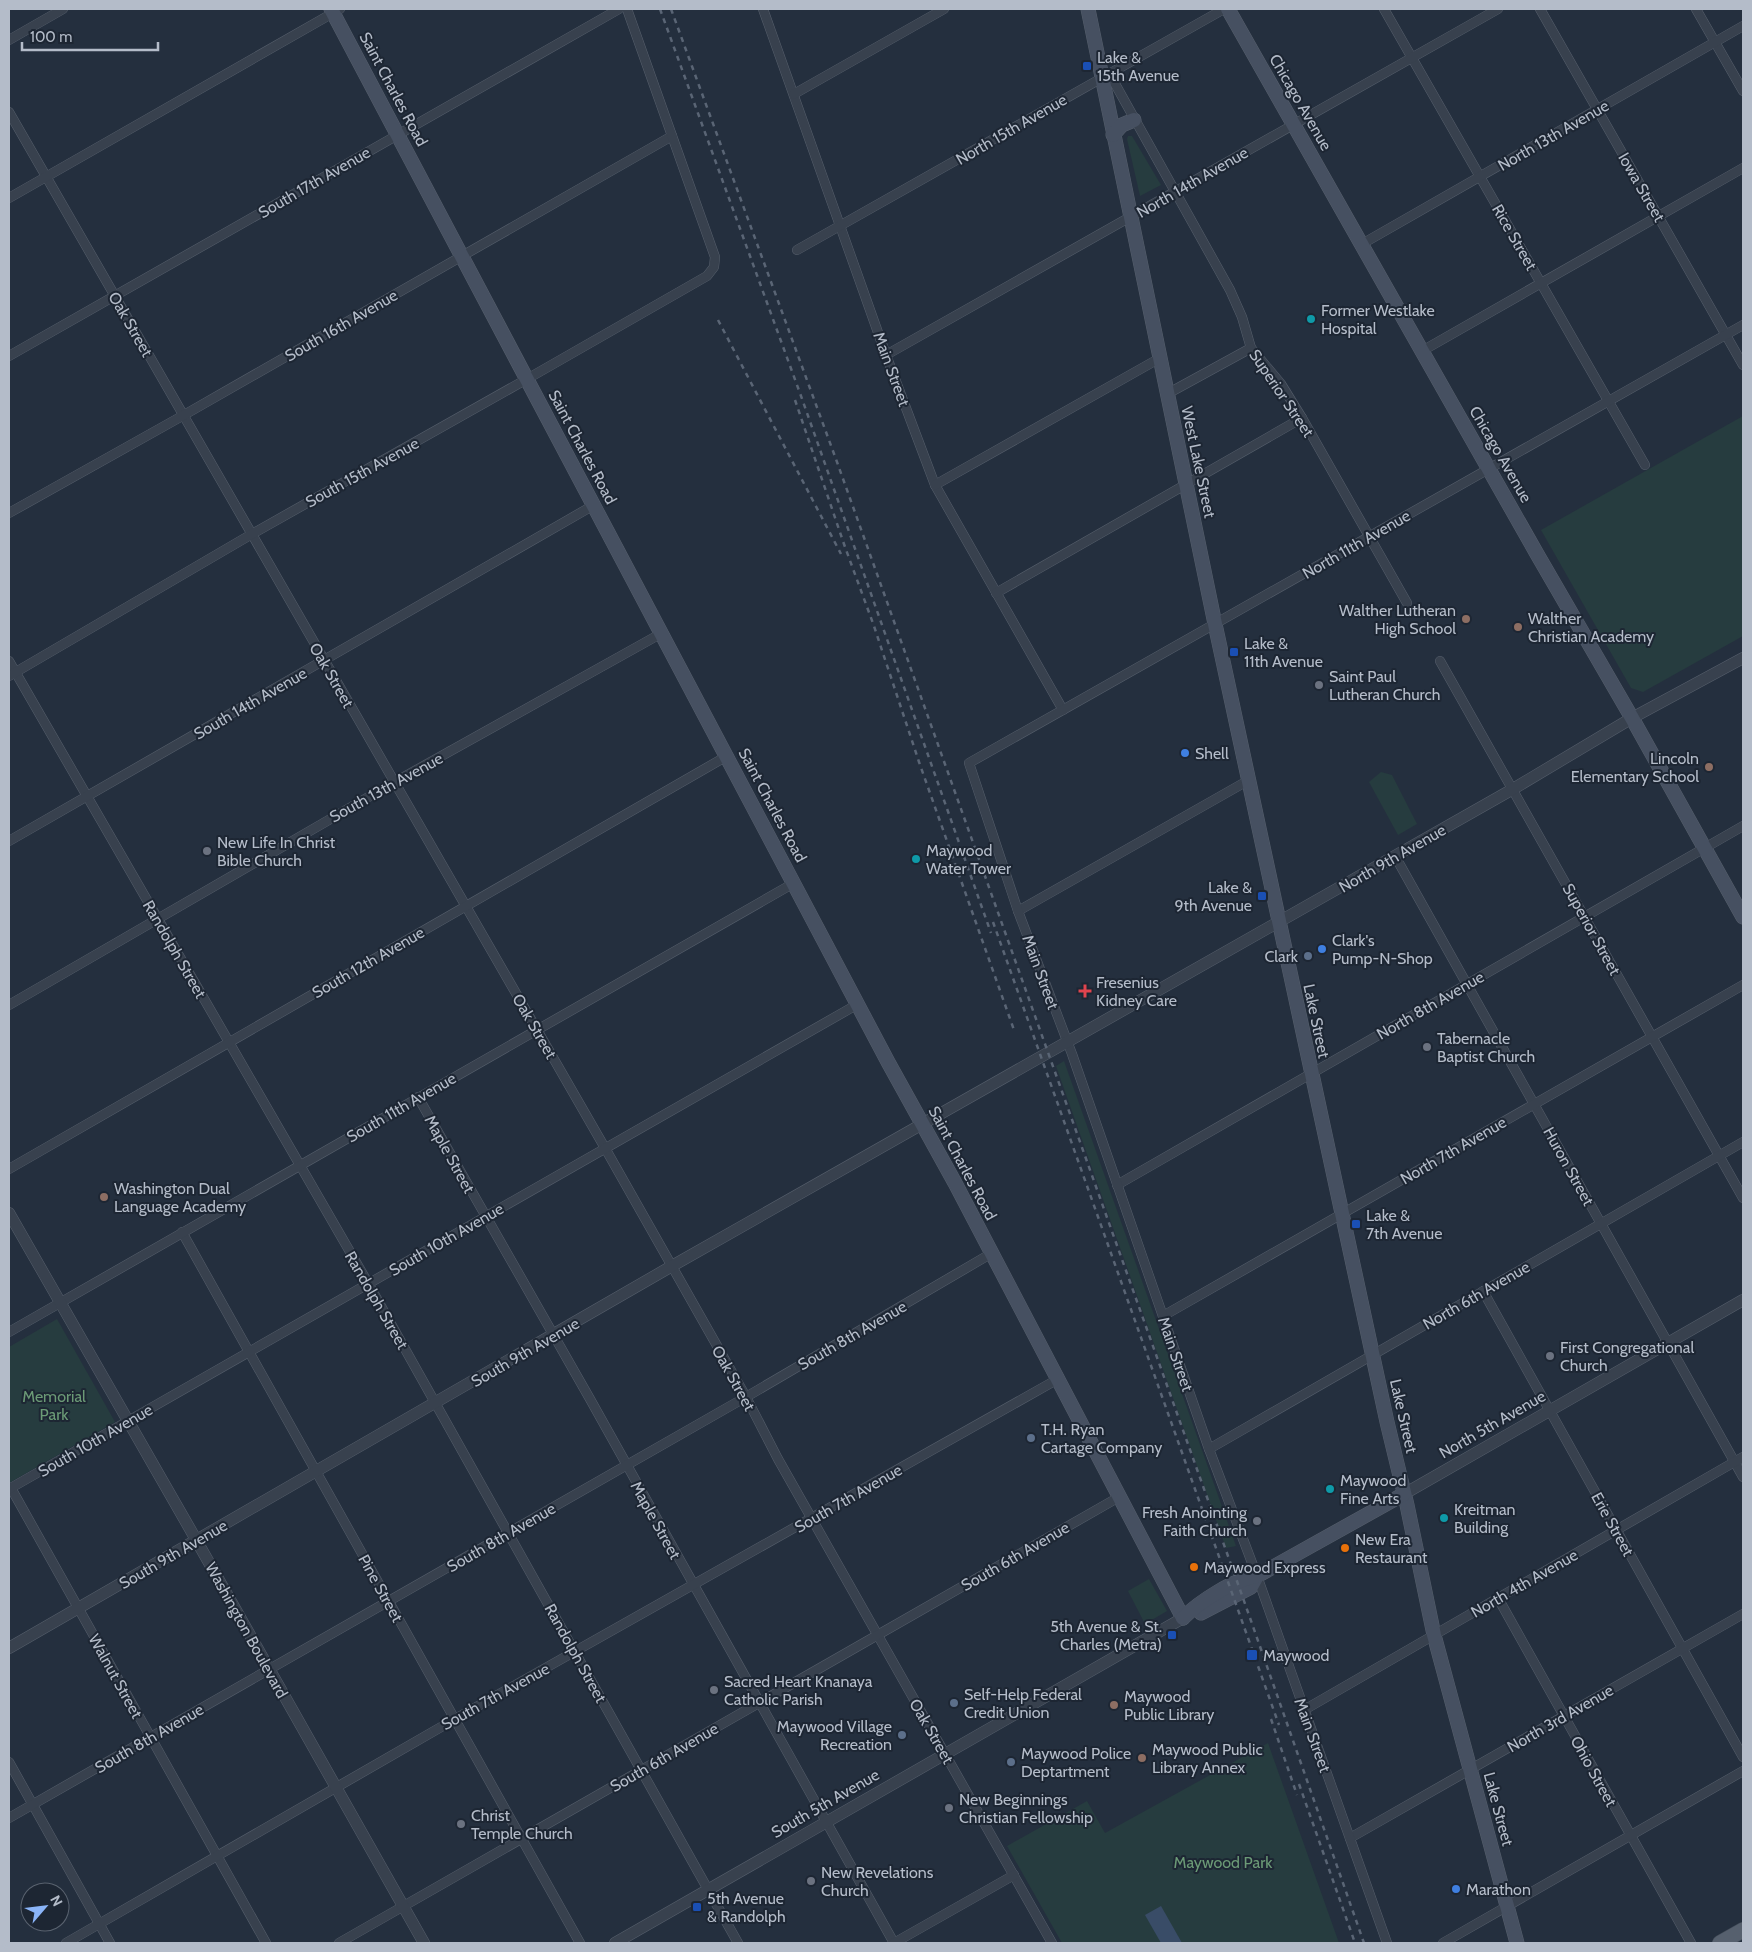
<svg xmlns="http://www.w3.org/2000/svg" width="1752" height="1952" font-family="Cabin,sans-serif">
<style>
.green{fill:#263c3f}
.water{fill:#394c67}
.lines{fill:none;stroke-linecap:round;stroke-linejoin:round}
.minor-casing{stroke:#565f6c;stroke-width:10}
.tertiary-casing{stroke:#565f6c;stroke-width:12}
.secondary-casing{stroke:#565f6c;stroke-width:15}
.primary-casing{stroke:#414a57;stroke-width:16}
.minor{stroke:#38414e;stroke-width:9}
.tertiary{stroke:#38414e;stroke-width:11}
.secondary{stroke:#465061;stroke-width:14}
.primary{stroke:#56606e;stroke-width:15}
.rail{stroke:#5a6575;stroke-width:2.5;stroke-dasharray:5 5;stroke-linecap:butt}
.transit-dot{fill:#1a4fb4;stroke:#1d2633;stroke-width:2}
.culture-dot{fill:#0f9aa8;stroke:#1d2633;stroke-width:2}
.education-dot{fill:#8d6e63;stroke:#1d2633;stroke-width:2}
.worship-dot{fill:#6b7280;stroke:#1d2633;stroke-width:2}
.shop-dot{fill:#3f7fe0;stroke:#1d2633;stroke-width:2}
.service-dot{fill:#5c6f8a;stroke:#1d2633;stroke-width:2}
.health-dot{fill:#e0444e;stroke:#1d2633;stroke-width:2}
.food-dot{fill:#e8710a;stroke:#1d2633;stroke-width:2}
.labels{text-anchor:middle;stroke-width:4;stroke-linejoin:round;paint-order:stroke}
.poi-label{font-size:16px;fill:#b4bcc9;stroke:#1d2633;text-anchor:start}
.street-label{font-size:16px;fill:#b4bcc9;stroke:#1d2633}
.park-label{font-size:16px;fill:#6b9a76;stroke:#1d2633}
</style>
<rect width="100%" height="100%" fill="#242f3e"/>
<g class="green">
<path d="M1128,136h4l29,49 -21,11 -13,-57z"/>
<path d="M1743,416v220l-100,56 -12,-4 -90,-158z"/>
<path d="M1381,772l11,3 25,49 -19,11 -29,-53z"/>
<path d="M1064,1061l172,485 -10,2 -170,-482z"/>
<path d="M57,1319l58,103 -106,61v-136z"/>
<path d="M1149,1579l18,32 -22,13 -17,-33z"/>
<path d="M1268,1743l71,200h-277l-55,-97 80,-45 18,32z"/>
</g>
<path class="water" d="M1161,1906l21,37h-21l-16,-28z"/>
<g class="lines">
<g class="minor-casing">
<g id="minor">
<path d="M763,9l123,346 49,130 128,225"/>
<path d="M1384,9l261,456"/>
<path d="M1540,9l203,356"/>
<path d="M1696,9l47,82"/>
<path d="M9,40l54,-31"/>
<path d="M1109,73l121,217 12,27 9,31 30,36 21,34 105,185"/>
<path d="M794,94l150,-85"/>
<path d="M9,112l596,1036 141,249 32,62 274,484"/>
<path d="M9,198l331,-189"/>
<path d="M1362,244l381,-218"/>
<path d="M797,250l427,-241"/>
<path d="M1422,351l321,-183"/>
<path d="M886,355l612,-346"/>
<path d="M9,356l610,-347"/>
<path d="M1167,394l84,-46"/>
<path d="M935,485l225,-127"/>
<path d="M9,513l175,-98 488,-279"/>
<path d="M996,593l306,-175"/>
<path d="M9,661l359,622 370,660"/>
<path d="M1440,661l303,537"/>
<path d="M9,676l243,-142 275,-155 180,-103 7,-9 1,-10 -88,-248"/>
<path d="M9,841l585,-336"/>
<path d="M1395,856l348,621"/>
<path d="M1018,911l231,-131"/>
<path d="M9,1005l375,-217 278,-155"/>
<path d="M418,1097l172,302 304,544"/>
<path d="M9,1169l718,-413"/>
<path d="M1117,1185l626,-359"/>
<path d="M182,1232l398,711"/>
<path d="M1483,1291l260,466"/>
<path d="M1163,1316l580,-331"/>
<path d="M9,1332l785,-449"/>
<path d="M1209,1449l534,-307"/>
<path d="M11,1488l255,455"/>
<path d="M9,1489l849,-485"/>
<path d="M1498,1598l193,345"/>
<path d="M1304,1710l439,-253"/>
<path d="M9,1762l101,181"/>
<path d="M9,1818l737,-421 246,-144"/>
<path d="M1350,1838l393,-224"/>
<path d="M66,1943l389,-224 603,-340"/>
<path d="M339,1943l780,-446"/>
<path d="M894,1943l120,-68"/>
<path d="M1387,1943l-130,-367 -48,-127 -137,-395 -54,-143 -49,-148 774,-438"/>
<path d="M1443,1943l300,-172"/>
</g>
</g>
<g class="tertiary-casing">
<g id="tertiary">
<path d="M9,1213l181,316 234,414"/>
<path d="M1404,1494l339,-194"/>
<path d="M9,1648l663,-382 841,-477 119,-71 111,-60"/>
<path d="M615,1943l568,-325"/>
</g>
</g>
<g class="secondary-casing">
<g id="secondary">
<path d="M331,9l557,1053 67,121 228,435"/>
<path d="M1088,9l127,615 172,798 20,83 27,130 83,308"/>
<path d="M1228,9l309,545 95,164 111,199"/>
<path d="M1113,135l9,-10 12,-5"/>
<path d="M1201,1613l50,-26 6,-11"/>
<path d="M1183,1618c16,-16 51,-39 74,-42l147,-82"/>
</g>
</g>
<g class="primary-casing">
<path id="primary" d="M1720,1943l23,-13"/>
</g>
<use href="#minor" class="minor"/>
<use href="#tertiary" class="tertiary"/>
<use href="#secondary" class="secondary"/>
<use href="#primary" class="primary"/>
<g class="rail">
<path d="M660,9l141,387 190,537"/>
<path d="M671,9l166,453 406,1136 121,345"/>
<path d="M718,320l123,234"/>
<path d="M795,400l50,147 29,79 45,136 95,268"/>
<path d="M993,922l286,803"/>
<path d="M1271,1719l26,76"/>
<path d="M1299,1784l56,159"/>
</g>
</g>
<g class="transit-dot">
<rect x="1082" y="61" width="10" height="10" rx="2.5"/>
<rect x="1229" y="647" width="10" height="10" rx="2.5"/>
<rect x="1257" y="891" width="10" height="10" rx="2.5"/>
<rect x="1351" y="1219" width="10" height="10" rx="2.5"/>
<rect x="1167" y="1630" width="10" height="10" rx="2.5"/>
<rect x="1246" y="1649" width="12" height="12" rx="2.5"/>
<rect x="692" y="1902" width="10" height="10" rx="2.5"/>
</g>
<g class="culture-dot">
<circle cx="1311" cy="319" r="5"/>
<circle cx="916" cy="859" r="5"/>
<circle cx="1330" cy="1489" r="5"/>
<circle cx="1444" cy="1518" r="5"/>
</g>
<g class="education-dot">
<circle cx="1466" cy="619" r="5"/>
<circle cx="1518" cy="627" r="5"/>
<circle cx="1709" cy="767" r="5"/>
<circle cx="104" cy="1197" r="5"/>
<circle cx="1114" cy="1705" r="5"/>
<circle cx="1142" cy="1758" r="5"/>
</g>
<g class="worship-dot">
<circle cx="1319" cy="685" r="5"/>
<circle cx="207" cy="851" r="5"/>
<circle cx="1427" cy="1047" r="5"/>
<circle cx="1550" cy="1356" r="5"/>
<circle cx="1257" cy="1521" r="5"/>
<circle cx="714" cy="1690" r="5"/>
<circle cx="949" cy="1808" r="5"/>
<circle cx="461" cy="1824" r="5"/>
<circle cx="811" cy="1881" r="5"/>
</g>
<g class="shop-dot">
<circle cx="1185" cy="753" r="5"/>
<circle cx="1322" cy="949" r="5"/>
<circle cx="1456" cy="1889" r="5"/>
</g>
<g class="service-dot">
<circle cx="1308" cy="956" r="5"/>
<circle cx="1031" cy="1438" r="5"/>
<circle cx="954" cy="1703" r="5"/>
<circle cx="902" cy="1735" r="5"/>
<circle cx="1011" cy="1762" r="5"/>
</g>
<path class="health-dot" d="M1082.5 983.5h5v5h5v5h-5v5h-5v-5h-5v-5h5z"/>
<g class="food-dot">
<circle cx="1345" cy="1548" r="5"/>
<circle cx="1194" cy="1567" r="5"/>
</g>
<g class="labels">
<g class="poi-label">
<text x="1097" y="63">Lake &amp;<tspan x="1097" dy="18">15th Avenue</tspan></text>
<text x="1321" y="316">Former Westlake<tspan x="1321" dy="18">Hospital</tspan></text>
<text x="1456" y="616" text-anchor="end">Walther Lutheran<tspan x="1456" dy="18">High School</tspan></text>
<text x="1528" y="624">Walther<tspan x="1528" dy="18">Christian Academy</tspan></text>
<text x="1244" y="649">Lake &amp;<tspan x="1244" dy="18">11th Avenue</tspan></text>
<text x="1329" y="682">Saint Paul<tspan x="1329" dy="18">Lutheran Church</tspan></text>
<text x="1195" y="759">Shell</text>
<text x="1699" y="764" text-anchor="end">Lincoln<tspan x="1699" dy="18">Elementary School</tspan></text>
<text x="217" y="848">New Life In Christ<tspan x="217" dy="18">Bible Church</tspan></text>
<text x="926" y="856">Maywood<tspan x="926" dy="18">Water Tower</tspan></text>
<text x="1252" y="893" text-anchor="end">Lake &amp;<tspan x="1252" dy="18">9th Avenue</tspan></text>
<text x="1332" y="946">Clark's<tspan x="1332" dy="18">Pump-N-Shop</tspan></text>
<text x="1298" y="962" text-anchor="end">Clark</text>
<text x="1096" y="988">Fresenius<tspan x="1096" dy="18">Kidney Care</tspan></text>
<text x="1437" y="1044">Tabernacle<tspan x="1437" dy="18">Baptist Church</tspan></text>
<text x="114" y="1194">Washington Dual<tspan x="114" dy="18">Language Academy</tspan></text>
<text x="1366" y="1221">Lake &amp;<tspan x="1366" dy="18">7th Avenue</tspan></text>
<text x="1560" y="1353">First Congregational<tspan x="1560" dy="18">Church</tspan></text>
<text x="1041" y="1435">T.H. Ryan<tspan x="1041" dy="18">Cartage Company</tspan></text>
<text x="1340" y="1486">Maywood<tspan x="1340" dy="18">Fine Arts</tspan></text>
<text x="1454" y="1515">Kreitman<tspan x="1454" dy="18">Building</tspan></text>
<text x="1247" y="1518" text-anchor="end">Fresh Anointing<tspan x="1247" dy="18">Faith Church</tspan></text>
<text x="1355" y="1545">New Era<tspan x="1355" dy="18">Restaurant</tspan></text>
<text x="1204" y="1573">Maywood Express</text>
<text x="1162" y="1632" text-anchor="end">5th Avenue &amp; St.<tspan x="1162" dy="18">Charles (Metra)</tspan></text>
<text x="1263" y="1661">Maywood</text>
<text x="724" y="1687">Sacred Heart Knanaya<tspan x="724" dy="18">Catholic Parish</tspan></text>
<text x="964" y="1700">Self-Help Federal<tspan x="964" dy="18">Credit Union</tspan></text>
<text x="1124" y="1702">Maywood<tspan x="1124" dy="18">Public Library</tspan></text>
<text x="892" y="1732" text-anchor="end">Maywood Village<tspan x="892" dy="18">Recreation</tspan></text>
<text x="1152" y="1755">Maywood Public<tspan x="1152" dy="18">Library Annex</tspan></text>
<text x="1021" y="1759">Maywood Police<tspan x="1021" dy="18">Deptartment</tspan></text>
<text x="959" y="1805">New Beginnings<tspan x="959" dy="18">Christian Fellowship</tspan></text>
<text x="471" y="1821">Christ<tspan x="471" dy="18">Temple Church</tspan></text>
<text x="821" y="1878">New Revelations<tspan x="821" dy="18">Church</tspan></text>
<text x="1466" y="1895">Marathon</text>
<text x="707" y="1904">5th Avenue<tspan x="707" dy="18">&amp; Randolph</tspan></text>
</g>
<g class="street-label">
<text transform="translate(394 89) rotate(62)" y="6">Saint Charles Road</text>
<text transform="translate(1301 102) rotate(60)" y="6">Chicago Avenue</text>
<text transform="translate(1011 129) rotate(-30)" y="6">North 15th Avenue</text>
<text transform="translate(1553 135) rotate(-30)" y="6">North 13th Avenue</text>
<text transform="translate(314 182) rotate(-30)" y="6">South 17th Avenue</text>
<text transform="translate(1192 182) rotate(-30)" y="6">North 14th Avenue</text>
<text transform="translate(1642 187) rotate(60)" y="6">Iowa Street</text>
<text transform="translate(1515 237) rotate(60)" y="6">Rice Street</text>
<text transform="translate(131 324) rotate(60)" y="6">Oak Street</text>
<text transform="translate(341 325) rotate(-30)" y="6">South 16th Avenue</text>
<text transform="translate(892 369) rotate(70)" y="6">Main Street</text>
<text transform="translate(1282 393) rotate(56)" y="6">Superior Street</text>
<text transform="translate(583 447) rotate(62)" y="6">Saint Charles Road</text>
<text transform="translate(1501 454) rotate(60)" y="6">Chicago Avenue</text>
<text transform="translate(1199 462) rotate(78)" y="6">West Lake Street</text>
<text transform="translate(362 472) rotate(-29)" y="6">South 15th Avenue</text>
<text transform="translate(1356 544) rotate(-30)" y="6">North 11th Avenue</text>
<text transform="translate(332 675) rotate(60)" y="6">Oak Street</text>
<text transform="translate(250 703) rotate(-30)" y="6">South 14th Avenue</text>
<text transform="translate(386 787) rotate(-29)" y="6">South 13th Avenue</text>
<text transform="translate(773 805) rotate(62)" y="6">Saint Charles Road</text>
<text transform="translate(1392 858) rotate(-30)" y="6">North 9th Avenue</text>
<text transform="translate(1592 929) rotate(61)" y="6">Superior Street</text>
<text transform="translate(175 949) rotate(60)" y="6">Randolph Street</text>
<text transform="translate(368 962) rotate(-30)" y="6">South 12th Avenue</text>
<text transform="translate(1041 972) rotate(70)" y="6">Main Street</text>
<text transform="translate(1430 1005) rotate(-30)" y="6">North 8th Avenue</text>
<text transform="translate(1317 1021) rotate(78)" y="6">Lake Street</text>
<text transform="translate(535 1026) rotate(60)" y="6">Oak Street</text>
<text transform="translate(401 1107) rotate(-30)" y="6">South 11th Avenue</text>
<text transform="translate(1453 1150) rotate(-30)" y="6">North 7th Avenue</text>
<text transform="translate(450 1154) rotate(61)" y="6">Maple Street</text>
<text transform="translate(963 1163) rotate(62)" y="6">Saint Charles Road</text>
<text transform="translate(1569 1166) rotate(61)" y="6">Huron Street</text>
<text transform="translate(446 1239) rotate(-30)" y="6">South 10th Avenue</text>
<text transform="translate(1476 1295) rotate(-30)" y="6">North 6th Avenue</text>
<text transform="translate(377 1300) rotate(60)" y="6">Randolph Street</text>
<text transform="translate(852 1335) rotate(-30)" y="6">South 8th Avenue</text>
<text transform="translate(525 1352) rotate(-30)" y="6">South 9th Avenue</text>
<text transform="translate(1176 1354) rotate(71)" y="6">Main Street</text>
<text transform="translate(734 1378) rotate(61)" y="6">Oak Street</text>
<text transform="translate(1404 1416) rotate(77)" y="6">Lake Street</text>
<text transform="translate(1492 1424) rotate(-30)" y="6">North 5th Avenue</text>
<text transform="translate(95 1440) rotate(-30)" y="6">South 10th Avenue</text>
<text transform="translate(848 1498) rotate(-30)" y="6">South 7th Avenue</text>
<text transform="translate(656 1520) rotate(61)" y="6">Maple Street</text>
<text transform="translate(1613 1524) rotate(61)" y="6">Erie Street</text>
<text transform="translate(501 1537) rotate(-30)" y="6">South 8th Avenue</text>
<text transform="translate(173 1554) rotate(-30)" y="6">South 9th Avenue</text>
<text transform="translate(1015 1556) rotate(-30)" y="6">South 6th Avenue</text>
<text transform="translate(1524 1583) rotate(-30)" y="6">North 4th Avenue</text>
<text transform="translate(381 1588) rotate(61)" y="6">Pine Street</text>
<text transform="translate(247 1630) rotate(61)" y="6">Washington Boulevard</text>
<text transform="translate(576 1653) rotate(61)" y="6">Randolph Street</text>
<text transform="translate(116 1676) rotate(61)" y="6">Walnut Street</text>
<text transform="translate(495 1696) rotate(-29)" y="6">South 7th Avenue</text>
<text transform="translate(1560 1718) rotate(-30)" y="6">North 3rd Avenue</text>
<text transform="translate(932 1731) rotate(60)" y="6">Oak Street</text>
<text transform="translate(1313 1735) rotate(70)" y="6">Main Street</text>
<text transform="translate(149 1738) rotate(-30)" y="6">South 8th Avenue</text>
<text transform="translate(664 1757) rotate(-30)" y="6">South 6th Avenue</text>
<text transform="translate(1594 1771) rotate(61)" y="6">Ohio Street</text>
<text transform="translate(825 1803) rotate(-30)" y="6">South 5th Avenue</text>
<text transform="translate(1499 1809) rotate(75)" y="6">Lake Street</text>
</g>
<g class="park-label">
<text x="54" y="1402">Memorial<tspan x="54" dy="18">Park</tspan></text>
<text x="1223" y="1868">Maywood Park</text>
</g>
</g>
<rect width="1752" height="1952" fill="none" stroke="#b4bcc9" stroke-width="20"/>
<g transform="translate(45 1907) rotate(62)"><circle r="24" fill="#1d2633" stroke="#59626f"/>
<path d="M0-4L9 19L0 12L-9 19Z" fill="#8ab4f8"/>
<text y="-8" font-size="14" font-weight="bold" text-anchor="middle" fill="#b4bcc9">N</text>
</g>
<path d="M22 42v8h136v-8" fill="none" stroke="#b4bcc9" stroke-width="2.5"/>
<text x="30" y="42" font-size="15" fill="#b4bcc9" stroke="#1d2633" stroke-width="4" paint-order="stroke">100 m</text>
</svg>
